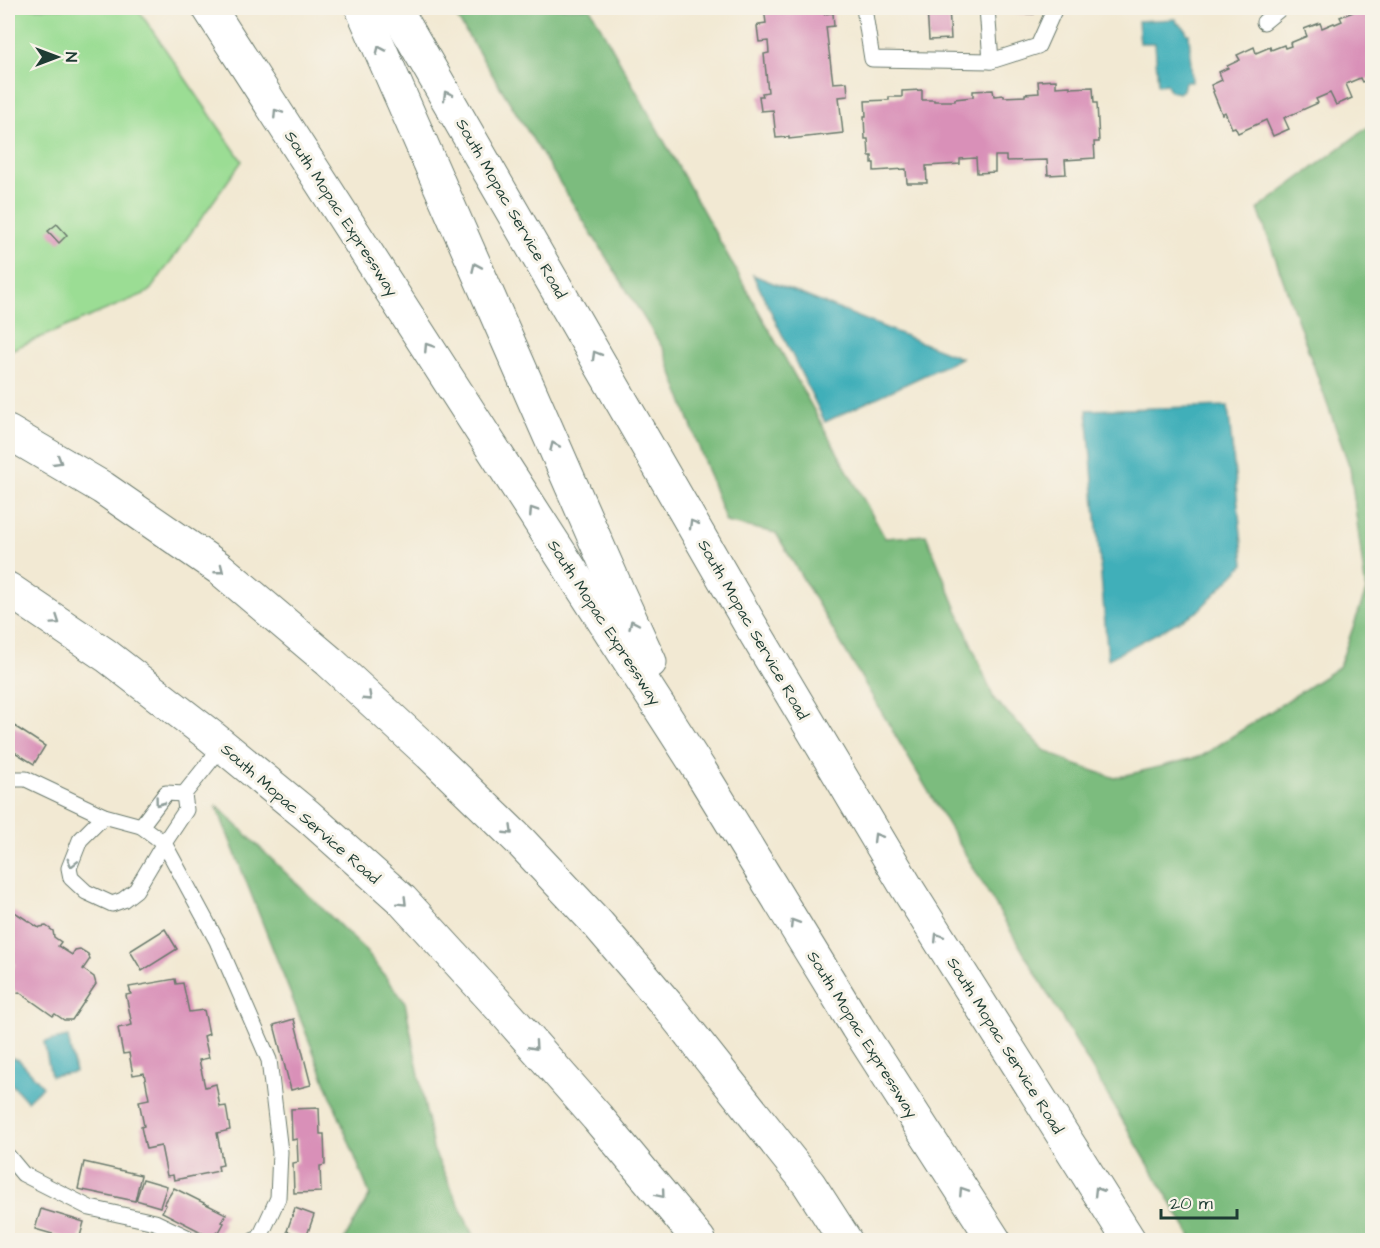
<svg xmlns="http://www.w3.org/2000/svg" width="1380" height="1248" font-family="'Architects Daughter',sans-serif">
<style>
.green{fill:#9bdd94;stroke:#5d8d64;stroke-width:1.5}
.forest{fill:#7cbc7e;stroke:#4e7c59;stroke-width:1.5}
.water{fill:#3fafb9;stroke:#2f7676;stroke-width:1.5}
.building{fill:#d990b8}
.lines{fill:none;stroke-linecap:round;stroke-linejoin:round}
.lane-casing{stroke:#69796c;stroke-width:17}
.secondary-casing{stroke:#69796c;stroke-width:35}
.highway-casing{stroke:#69796c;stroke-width:35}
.lane{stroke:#fff;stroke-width:15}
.secondary{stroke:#fff;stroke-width:33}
.highway{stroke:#fff;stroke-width:33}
.oneway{stroke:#8f9e9a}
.labels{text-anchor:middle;stroke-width:6;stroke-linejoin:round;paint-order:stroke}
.street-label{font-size:16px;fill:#1f3d34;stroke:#f7f3e8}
</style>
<rect width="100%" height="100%" fill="#f7f3e8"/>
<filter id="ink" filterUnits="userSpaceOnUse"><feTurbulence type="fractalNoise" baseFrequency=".0167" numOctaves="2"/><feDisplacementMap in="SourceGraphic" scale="12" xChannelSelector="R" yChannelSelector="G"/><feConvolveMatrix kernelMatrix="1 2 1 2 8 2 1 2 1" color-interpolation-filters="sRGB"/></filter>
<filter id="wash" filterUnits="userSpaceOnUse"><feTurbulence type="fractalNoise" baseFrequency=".008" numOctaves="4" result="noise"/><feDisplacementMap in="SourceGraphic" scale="24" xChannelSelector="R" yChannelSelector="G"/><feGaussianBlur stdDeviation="1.35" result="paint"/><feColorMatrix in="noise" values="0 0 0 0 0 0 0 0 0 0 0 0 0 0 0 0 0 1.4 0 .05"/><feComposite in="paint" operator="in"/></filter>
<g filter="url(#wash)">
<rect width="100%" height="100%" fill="#f2e9d3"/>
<path class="green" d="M8,8h129l105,153 -93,131 -141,59z"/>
<g class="forest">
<path d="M451,8h139l295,530 41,-3 68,164 50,51 29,14 42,14 87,-22 137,-89 27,-76 -16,-123 -92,-259 114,-85v1116h-179l-417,-707 -50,-11 -62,-172z"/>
<path d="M216,805l148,144 41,53 28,147 42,91h-131l26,-45z"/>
</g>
<g class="water">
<path d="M1176,19l1,4c6,2 9,5 10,11h2l3,48h-7l-2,8 -4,3 -9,-2 -3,-7 -9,1 -3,-42h-15l-2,-22z"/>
<path d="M753,275l208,83 -136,64z"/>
<path d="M1228,406l16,158 -47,48 -89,47 -21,-249z"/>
<path d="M68,1037l7,35 -24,4 -7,-34z"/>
<path d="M9,1057l10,3 24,26 -16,15 -19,-21v-22z"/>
</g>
<g id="blocks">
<g class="building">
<path d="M764,8h59l1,6 9,-1 1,13 -8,1 7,56 14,-1 1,14 -9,1 4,36 -54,6v-2l-13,1 -3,-28 -12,1 -2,-15h4l-1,-3 6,-1 -4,-38 5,-1 -1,-12 -9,1 -2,-16 3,-1 -1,-1 7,-1z"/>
<path d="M927,8h22l2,31 -22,1z"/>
<path d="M1012,8h22v6l-22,-1z"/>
<path d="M1354,8h18v69l-10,5 -2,-4 -14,6 6,14 -16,7 -6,-12 -14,6 2,4 -34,15 5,11 -16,7 -7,-16 -28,13 -3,-6 -3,1 -7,-16 -3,2 -9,-22 1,-1 -3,-6 11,-5 -3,-8 9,-4 -1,-2 13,-6 -3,-5 17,-8 2,6 14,-6 1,3 13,-5 1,3 6,-2 -1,-3 17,-7 -3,-7 16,-6 2,5 12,-5 1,1 7,-3 -2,-4 13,-5 -1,-3z"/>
<path d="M1056,80v7l14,-1v2l23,-1 1,16h3l2,39h-5l1,16 -30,2 1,14 -18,1 -1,-15 -41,1v-5h-11v16l-18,1 -1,-15 -16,1v5l-34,2 1,17h-20l-1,-14 -32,2v-8h-2v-7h-3l-1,-17h-3l-1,-23h2l-1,-15 24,-1v-3h13v-6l20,-1v10h12v1h21v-2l18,-2v-6l20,-1 1,6 10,-1v2l21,-1v-2l14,-1 -1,-12z"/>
<path d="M57,224l10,11 -8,8 -11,-12z"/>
<path d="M8,722l37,24 -11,18 -26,-16z"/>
<path d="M13,911l26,17 1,-1 6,-1 7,5 1,6 7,5 -3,4 14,9 3,-5 5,-1 8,5 2,5 -7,10 11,8 2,7 -24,36h-8l-9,-6 -2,2 -34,-24 -1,1 -10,-7v-10l7,-12 -7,-5v-39z"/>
<path d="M165,929l12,20 -35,22 -12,-20z"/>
<path d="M175,979l1,5 7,-1 6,29 15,-2 5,24 -5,2 5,22 -10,2 6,27 11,-3 4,23 6,-1 4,24 -13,3 6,32 -5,1 1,5 -45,9 -1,-5 -6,1 -6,-30 -15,3 -5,-22 3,-1 -5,-25 10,-2 -5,-26 -11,2 -4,-22 -6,1 -5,-26 14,-3 -6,-30 5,-1 -2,-7z"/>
<path d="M294,1019l17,66 -20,5 -17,-65z"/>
<path d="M319,1108l1,26h4l1,31 -5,1 1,26 -27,1 -1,-30 5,-1 -1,-23 -5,1 -1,-31z"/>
<path d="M84,1162l57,13 -6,26 -57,-12z"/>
<path d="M143,1179l24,7 -7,21 -24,-7z"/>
<path d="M174,1188l52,26 -5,8 3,1 -5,9 -2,-1 -4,7 -51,-26 4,-7 -2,-1z"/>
<path d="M295,1208l19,7 -8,23 -19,-7z"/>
<path d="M41,1209l43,13 -5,18h-6l-38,-11z"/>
</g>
</g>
</g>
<g filter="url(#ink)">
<use href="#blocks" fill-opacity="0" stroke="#69796c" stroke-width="1.5"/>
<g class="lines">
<g class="lane-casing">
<g id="lane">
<path d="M864,8l8,51 119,2"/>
<path d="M987,8l4,53 47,-15 17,-38"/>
<path d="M1264,22l17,-14"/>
<path d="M8,779h18l78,37 37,10 23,17 53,98 52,119 11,92 -2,46 -19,41 -5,1"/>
<path d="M104,816l-24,24 -11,28 2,10 15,14 26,12 11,-4 13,-10 28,-47 22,-33 -2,-16 39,-49"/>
<path d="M141,826l25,-33 18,1"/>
<path d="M8,1156l15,18 67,34 65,14 38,18"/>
</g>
</g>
<g class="secondary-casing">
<g id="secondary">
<path d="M395,8l356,618 156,262 222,352"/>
<path d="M8,589l99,67 105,81 95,78 95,85 99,108 96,109 102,123"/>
</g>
</g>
<g class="highway-casing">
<g id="highway">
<path d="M209,8l492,764 156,255 137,213"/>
<path d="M362,8l257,586 31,68"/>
<path d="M8,432l95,56 116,80 110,93 101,93 90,87 77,82 71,83 141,178 36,56"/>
</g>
</g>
<use href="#lane" class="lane"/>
<use href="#secondary" class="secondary"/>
<use href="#highway" class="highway"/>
</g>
<defs><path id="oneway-chevron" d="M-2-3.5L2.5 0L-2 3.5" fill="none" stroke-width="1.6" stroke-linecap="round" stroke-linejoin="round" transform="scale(1.5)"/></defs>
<g class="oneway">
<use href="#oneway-chevron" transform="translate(380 50) rotate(-114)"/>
<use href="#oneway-chevron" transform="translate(447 95) rotate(-120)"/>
<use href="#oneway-chevron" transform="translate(277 113) rotate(-123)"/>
<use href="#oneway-chevron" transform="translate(476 267) rotate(-114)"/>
<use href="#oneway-chevron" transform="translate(428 347) rotate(-123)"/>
<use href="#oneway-chevron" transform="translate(596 355) rotate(-120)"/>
<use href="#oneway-chevron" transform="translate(554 446) rotate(-114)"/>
<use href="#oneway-chevron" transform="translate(58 461) rotate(31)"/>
<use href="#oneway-chevron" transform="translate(533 511) rotate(-123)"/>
<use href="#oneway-chevron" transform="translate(693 524) rotate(-120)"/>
<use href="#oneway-chevron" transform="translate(220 570) rotate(38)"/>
<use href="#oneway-chevron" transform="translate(56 621) rotate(34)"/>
<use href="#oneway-chevron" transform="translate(633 624) rotate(-115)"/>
<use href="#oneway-chevron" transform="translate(368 697) rotate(43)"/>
<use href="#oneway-chevron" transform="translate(159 802) rotate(127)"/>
<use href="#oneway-chevron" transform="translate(509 831) rotate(44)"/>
<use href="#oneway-chevron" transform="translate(877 837) rotate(-121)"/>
<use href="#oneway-chevron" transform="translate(72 863) rotate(104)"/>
<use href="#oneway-chevron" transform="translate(403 902) rotate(45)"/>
<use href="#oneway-chevron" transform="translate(794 923) rotate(-122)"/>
<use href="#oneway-chevron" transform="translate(938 937) rotate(-122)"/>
<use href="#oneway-chevron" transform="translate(534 1046) rotate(48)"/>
<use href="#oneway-chevron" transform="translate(963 1191) rotate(-123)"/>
<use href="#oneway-chevron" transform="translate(1098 1191) rotate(-122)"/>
<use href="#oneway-chevron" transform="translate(661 1194) rotate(50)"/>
</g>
</g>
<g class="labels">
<g class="street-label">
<text transform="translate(512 208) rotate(60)" y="6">South Mopac Service Road</text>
<text transform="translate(342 213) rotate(57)" y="6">South Mopac Expressway</text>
<text transform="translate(605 622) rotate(57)" y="6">South Mopac Expressway</text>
<text transform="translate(754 629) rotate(60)" y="6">South Mopac Service Road</text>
<text transform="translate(301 813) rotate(41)" y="6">South Mopac Service Road</text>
<text transform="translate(863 1034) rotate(58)" y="6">South Mopac Expressway</text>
<text transform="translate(1006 1045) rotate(58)" y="6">South Mopac Service Road</text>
</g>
</g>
<rect width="1380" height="1248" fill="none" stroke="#f7f3e8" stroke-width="30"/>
<g transform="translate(57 57) rotate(90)" stroke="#f7f3e8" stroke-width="4.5" paint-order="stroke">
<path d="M0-4.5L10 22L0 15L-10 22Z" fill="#1f3d34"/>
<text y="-9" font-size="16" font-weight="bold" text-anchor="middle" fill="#1f3d34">N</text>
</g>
<path d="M1161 1209v9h76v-9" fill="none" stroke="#1f3d34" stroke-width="3"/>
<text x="1170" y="1209" font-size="18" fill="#1f3d34" stroke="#f7f3e8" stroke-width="4.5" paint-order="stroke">20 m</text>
</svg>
